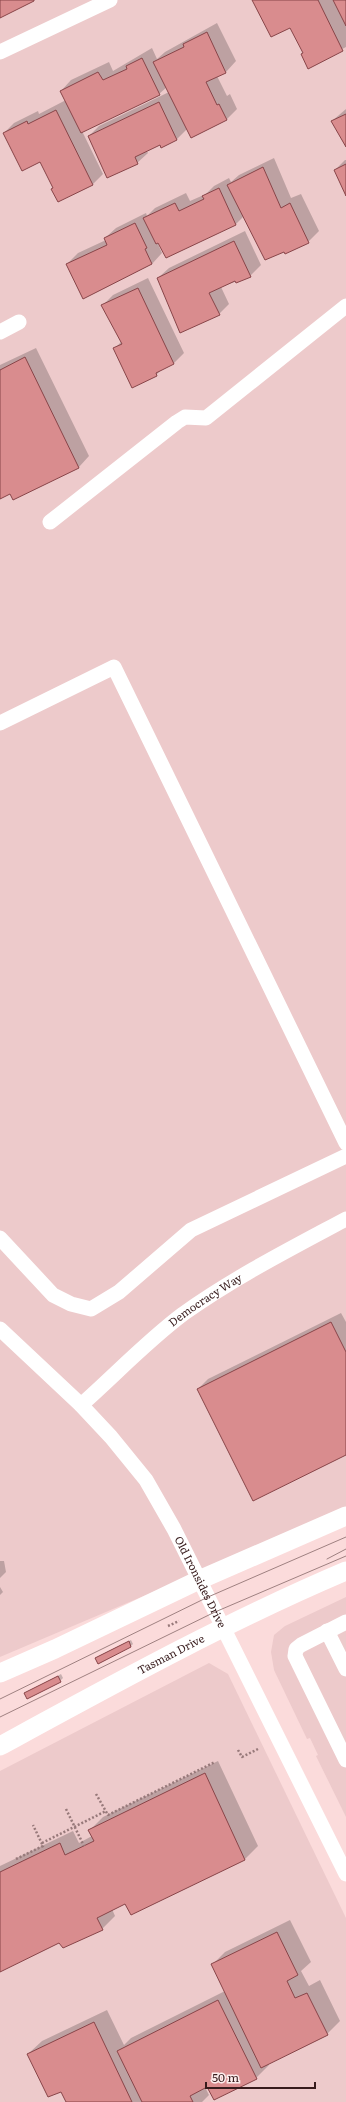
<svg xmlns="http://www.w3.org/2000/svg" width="346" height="2102" font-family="Literata,serif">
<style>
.built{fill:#edcacb}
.shadow{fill:#0003}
.building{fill:#d98c8e;stroke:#884549}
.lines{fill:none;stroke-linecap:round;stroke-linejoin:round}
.path{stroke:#97797a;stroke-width:2.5;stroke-dasharray:2 2;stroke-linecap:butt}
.minor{stroke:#fff;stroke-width:15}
.major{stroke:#fff;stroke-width:19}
.tram{stroke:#9f8181;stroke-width:1}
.labels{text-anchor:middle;stroke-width:3;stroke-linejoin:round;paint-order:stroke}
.street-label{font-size:11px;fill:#361a1b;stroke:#fdecec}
</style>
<rect width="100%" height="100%" fill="#fbdbdb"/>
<g class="built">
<path d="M0,0h346v1510l-346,147z"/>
<path d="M346,1597v220l-30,-61 2,-1 -8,-17 -3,1 -33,-69 -3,-18 3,-17 11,-9z"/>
<path d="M209,1663l19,11 118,244v184h-346v-331z"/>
</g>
<g class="shadow">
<path d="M253,0h93v47l-38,20 -4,-15 -13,-26z"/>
<path d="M217,23l19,38 -10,11 -9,4 10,20 3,-2 7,15 -10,10 -36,18 -4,-8 -11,11 -15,4 -15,6 2,3 -11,10 -48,-27 10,-10 70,-34 -2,-5 -8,7 -77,37 21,43 -10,10 -35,17 -4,-14 -13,-26 -37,-28 10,-10 24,-12 1,3 27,-14 -5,-9 10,-11 38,-18 4,9 39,-23 5,11 8,-7z"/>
<path d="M346,109v38l-14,-26z"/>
<path d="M274,158l17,40 10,-4 18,37 -11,11 -23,11 -41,-37 -8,8 -70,33 -7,-16 -2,1 5,11 -10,11 -68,34 -17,-34 11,-11 28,-13 -1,-2 11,-10 30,-15 1,3 8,-8 31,-15 4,8 16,-7 8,-8 15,-8 2,4 8,-7z"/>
<path d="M345,160h1v34l-11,-24z"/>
<path d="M245,231l16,34 -11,11 -29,11 8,17 -10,10 -61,-36 11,-10z"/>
<path d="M148,278l36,75 -10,10 -12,6 -6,6 -41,-27 7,-7 -19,-36 10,-10z"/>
<path d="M36,348l53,108 -10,11 -66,32 -2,-6 -11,5v-133z"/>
<path d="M341,1313l5,9v132l-148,-65 10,-10z"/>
<path d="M0,1561h4l2,11 -6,6z"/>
<path d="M0,1587l3,5 -3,3z"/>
<path d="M131,1640l2,4 -2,2 -33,16 -2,-4 3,-2z"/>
<path d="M61,1674l2,4 -3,3 -34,12z"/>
<path d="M218,1761l40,85 -13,13 -113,54 -7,-10 -13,6 3,7 -13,13 -42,13 -60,29v-105l73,-35 6,12 13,-7 -2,-6 13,-13z"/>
<path d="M290,1920l21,42 -10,9 8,15 11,-6 20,41 -13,13 -59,29 1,2 -13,13 -48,8 -3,1 4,8 -7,7h-135l-6,-12 -33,-36 14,-13 65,-31 17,35 7,-7 94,-47 -13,-26 13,-13z"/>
</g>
<g class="building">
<path d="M0,0h34v1l-34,17z"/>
<path d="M252,0h66l25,51 -35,18 -7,-15 2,-1 -13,-25 -19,9z"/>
<path d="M333,0h13v26z"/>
<path d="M207,32l19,41 -20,9 11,23 2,-1 8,16 -36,18 -38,-76 31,-15 -1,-3z"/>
<path d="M142,58l18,37 -79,38 -21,-42 38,-19 5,8 24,-11 -1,-3z"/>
<path d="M159,102l18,38 -16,8 -1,-3 -25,12 3,7 -31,14 -19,-42z"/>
<path d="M56,110l37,75 -35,17 -7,-13 2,-1 -13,-26 -18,9 -19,-38 24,-12 1,3z"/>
<path d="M346,114v33l-15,-26z"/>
<path d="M346,164v32l-12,-26z"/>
<path d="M263,167l18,41 9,-5 19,40 -24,11 -1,-2 -19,8 -38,-75z"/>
<path d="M219,188l17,37 -70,33 -8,-15 -2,1 -13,-26 32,-15 4,8 25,-12 -2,-3z"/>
<path d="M135,223l12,25 -2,1 7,15 -69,35 -17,-35 41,-19 -3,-7z"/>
<path d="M234,241l17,36 -15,6 -1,-2 -26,12 11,22 -40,18 -23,-55z"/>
<path d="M138,288l36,76 -18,9 1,3 -25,12 -19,-40 9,-4 -21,-39z"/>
<path d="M25,357l54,111 -66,32 -3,-6 -10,5v-129z"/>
<path d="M331,1322l15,30v103l-93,46 -56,-112z"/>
<path d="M129,1641l2,6 -33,17 -3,-6z"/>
<path d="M58,1676l3,6 -34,17 -3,-6z"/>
<path d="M205,1773l40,87 -114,55 -6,-11 -28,14 6,12 -40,18 -4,-5 -59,29v-100l60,-29 5,12 29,-14 -6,-11z"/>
<path d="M277,1932l21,43 -11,6 8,17 12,-5 21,42 -67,33 -50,-104z"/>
<path d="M218,2000l39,79 -43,21 -7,-13 -17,9 3,6h-51l-25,-51z"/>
<path d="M94,2022l38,80h-66l-5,-10 -13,5 -21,-43z"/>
</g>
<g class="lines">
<g class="path">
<path d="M168,1626l11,-5"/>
<path d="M238,1750l4,7 16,-8"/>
<path d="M96,1794l12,21 107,-53"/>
<path d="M66,1809l18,37"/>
<path d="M42,1843l64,-32"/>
<path d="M16,1859l27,-13 -10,-21"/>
</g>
<g class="minor">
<path d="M0,52l110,-52"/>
<path d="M0,332l19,-10"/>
<path d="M50,522l127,-100 8,-5 21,1 140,-112"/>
<path d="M0,723l114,-56 232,476"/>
<path d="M0,1238l53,57 18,9 20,5 28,-17 72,-62 155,-74"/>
<path id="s1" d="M0,1329l81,76 30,32 35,43 28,49 172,345"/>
<path id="s2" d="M81,1405c34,-30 66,-64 102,-91 52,-37 107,-65 163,-95"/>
<path d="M346,1622l-45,23 -5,4 -1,7 51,104"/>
<path d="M327,1631l19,38"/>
</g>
<g class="major">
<path d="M0,1673l55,-24 144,-69 147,-64"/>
<path id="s3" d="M0,1746c112,-61 228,-125 346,-175"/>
</g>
<g class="tram">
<path d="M327,1559l19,-10"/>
<path d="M0,1699l208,-102 138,-60"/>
<path d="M0,1717l215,-105 131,-56"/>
</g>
</g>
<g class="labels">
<g class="street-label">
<text dy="4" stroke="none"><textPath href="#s2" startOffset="163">Democracy Way</textPath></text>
<text dy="4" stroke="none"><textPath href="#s1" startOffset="326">Old Ironsides Drive</textPath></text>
<text dy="4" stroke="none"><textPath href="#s3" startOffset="194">Tasman Drive</textPath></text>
</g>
</g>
<path d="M206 2082v6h109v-6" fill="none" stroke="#361a1b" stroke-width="2"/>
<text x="212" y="2082" font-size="12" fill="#361a1b" stroke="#fdecec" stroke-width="3" paint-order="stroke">50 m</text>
</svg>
